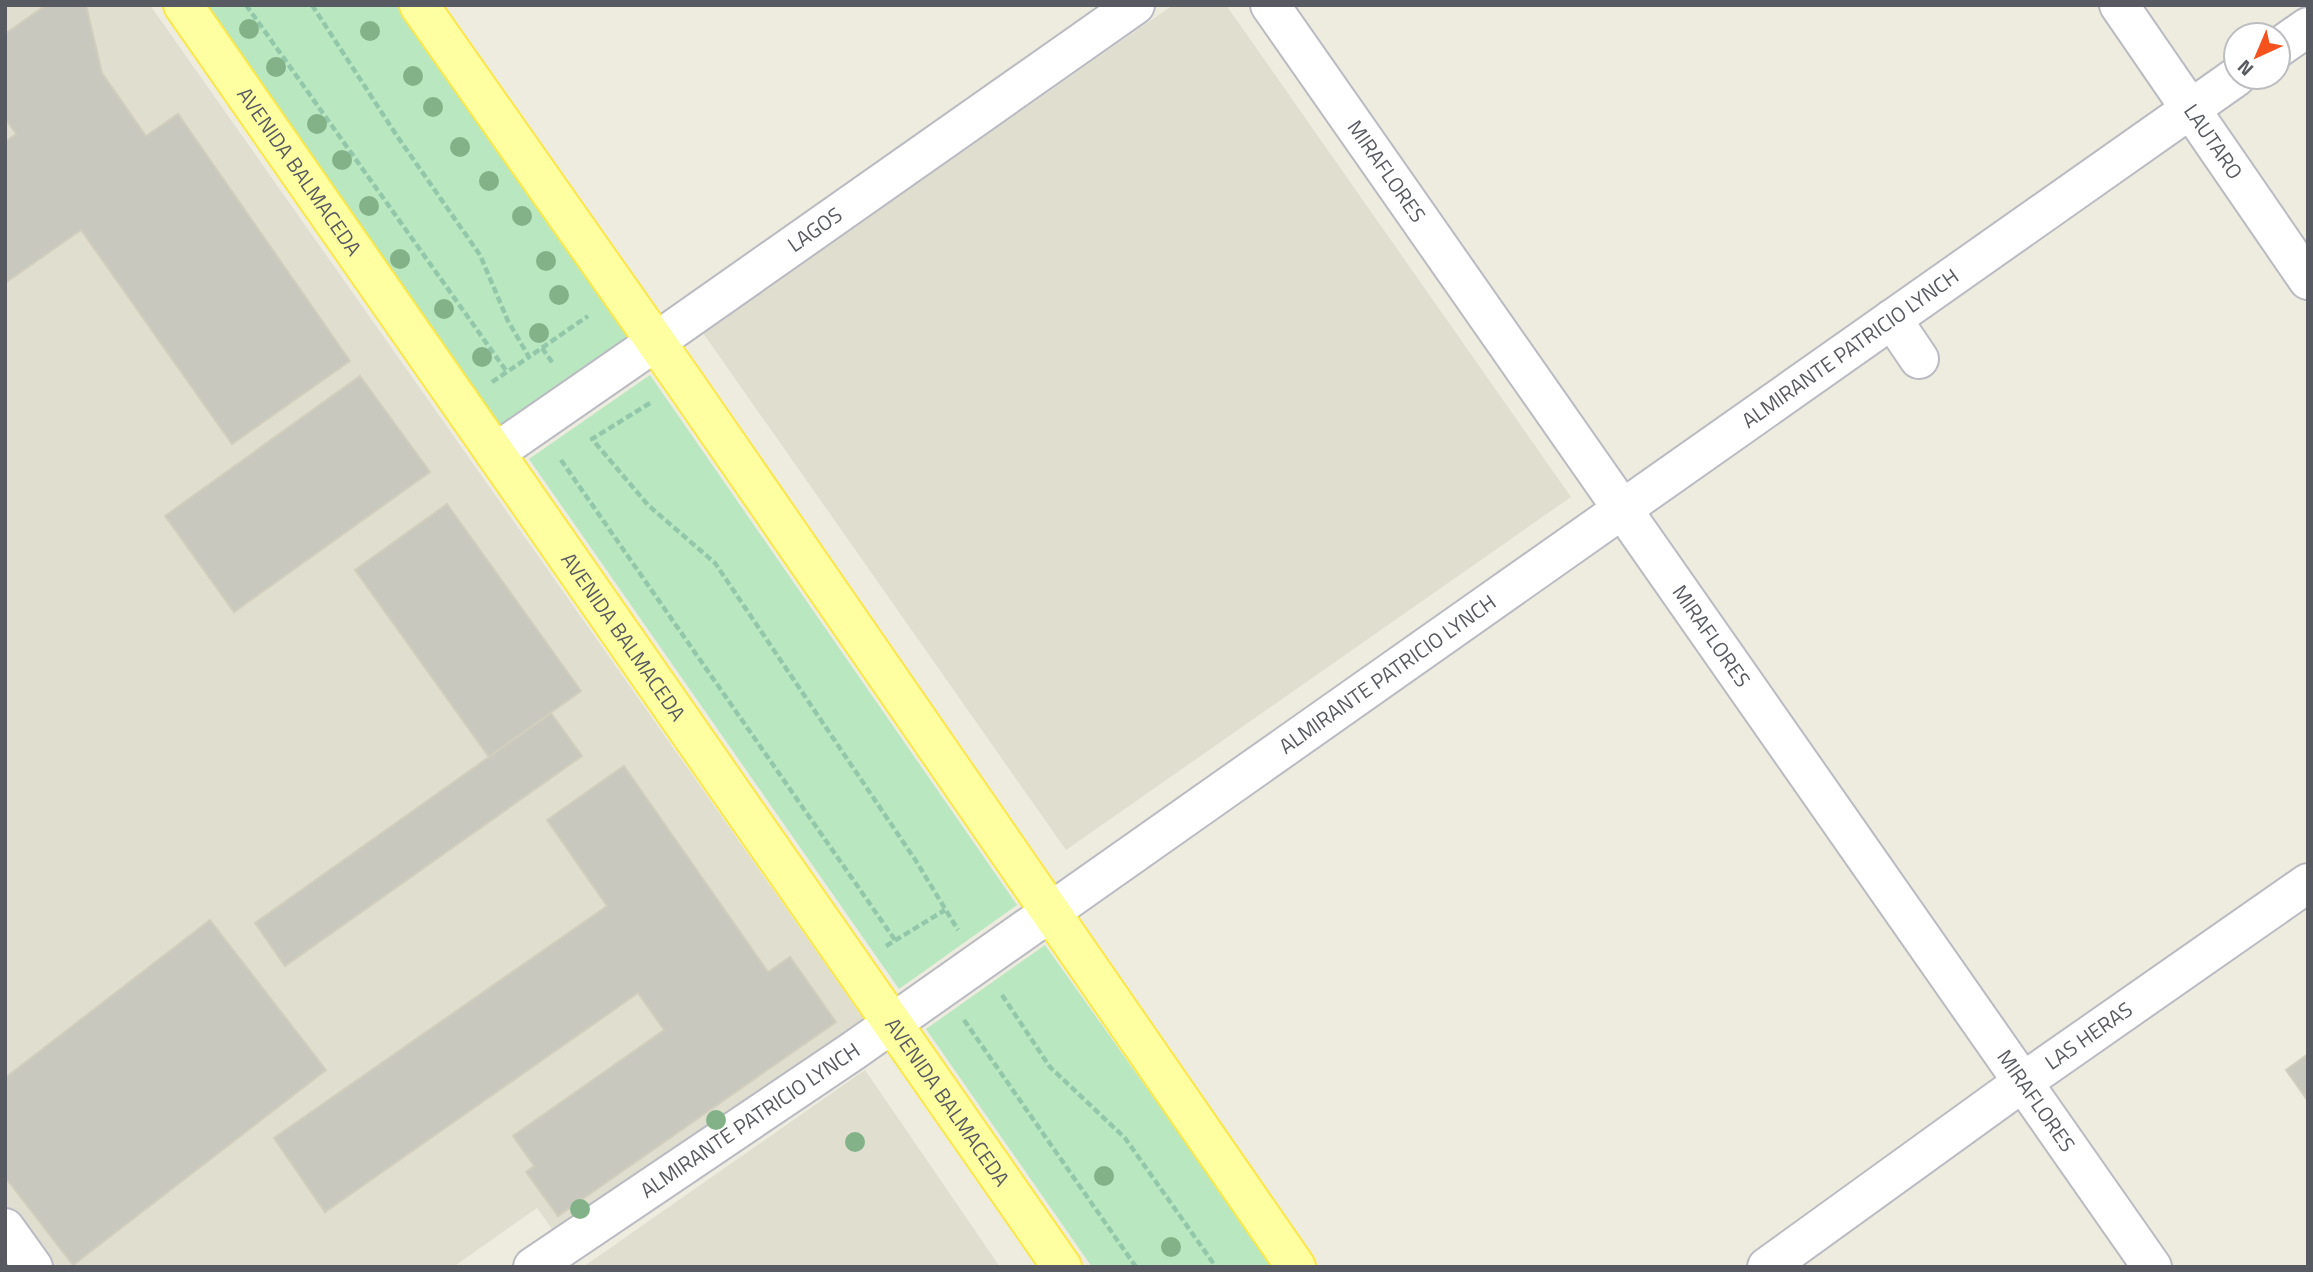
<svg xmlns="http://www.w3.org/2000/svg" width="2313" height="1272" font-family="'Titillium Web',sans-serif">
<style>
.education{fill:#dfdecf}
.green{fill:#b9e7c0}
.building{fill:#c9c8be;stroke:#d1cebd;stroke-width:2}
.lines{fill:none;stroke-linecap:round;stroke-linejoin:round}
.minor-casing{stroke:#babbc2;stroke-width:42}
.major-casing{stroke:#fbe749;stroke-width:42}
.path{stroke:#92c7aa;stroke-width:4.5;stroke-dasharray:7 3.5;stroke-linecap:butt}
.minor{stroke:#fff;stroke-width:38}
.major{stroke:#feffa1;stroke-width:38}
.tree{fill:#84b288}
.labels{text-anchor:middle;stroke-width:7;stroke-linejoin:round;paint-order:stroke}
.street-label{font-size:21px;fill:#585a61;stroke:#fff}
</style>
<rect width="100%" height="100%" fill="#edecdf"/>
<g class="education">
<path d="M9,5h141l717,1018 -310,213 -20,-28 -84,59h-448v-1259z"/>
<path d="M1173,5h53l345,492 -505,353 -363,-517z"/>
<path d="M865,1070l135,197h-417z"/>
</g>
<g class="green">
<path d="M205,5h192l234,332 -131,91z"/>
<path d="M650,375l367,530 -118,84 -370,-530z"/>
<path d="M1045,945l229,322h-182l-166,-238z"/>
</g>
<g class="building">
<path d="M46,5h40l16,68 44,63 32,-22 172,247 -118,83 -151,-214 -76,53v-141l11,-8 -11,-16v-84z"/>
<path d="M360,376l70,96 -196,140 -69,-96z"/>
<path d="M447,504l134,187 -92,66 -134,-187z"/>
<path d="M551,713l31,43 -297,210 -30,-43z"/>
<path d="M624,766l144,206 22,-15 46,65 -278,194 -32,-44 8,-6 -21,-30 151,-106 -26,-37 -313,219 -51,-74 333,-232 -60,-86z"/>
<path d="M210,920l116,150 -253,195 -68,-88v-99z"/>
<path d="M2308,1054v47l-22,-31z"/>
</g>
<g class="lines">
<g class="minor-casing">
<g id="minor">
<path id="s1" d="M1270,5l882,1262"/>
<path id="s2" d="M2119,5l189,275"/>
<path d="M2278,48l30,-21"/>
<path d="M1892,319l27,40"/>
<path id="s3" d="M495,453l169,-117 471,-331"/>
<path d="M5,1228l28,39"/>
<path id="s4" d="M533,1267l320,-216 1383,-974"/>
<path id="s5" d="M1767,1267l256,-185 285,-199"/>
</g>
</g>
<g class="major-casing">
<g id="major">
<path id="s6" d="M183,5l879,1262"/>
<path d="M419,5l265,377 612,885"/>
</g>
</g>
<g class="path">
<path d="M246,5l261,367"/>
<path d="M312,5l85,131 83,119 28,66 21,36 59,-41"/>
<path d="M542,348l12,17"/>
<path d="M492,382l37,-25"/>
<path d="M650,403l-58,36 56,66 67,58 201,298 42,69"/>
<path d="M561,460l334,480"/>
<path d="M886,946l59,-36"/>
<path d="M1002,995l48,72 75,71 91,129"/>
<path d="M964,1020l172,247"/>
</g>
<use href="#minor" class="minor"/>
<use href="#major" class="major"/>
</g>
<g class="tree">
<circle cx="249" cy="29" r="10"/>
<circle cx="370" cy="31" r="10"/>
<circle cx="276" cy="67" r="10"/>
<circle cx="413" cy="76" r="10"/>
<circle cx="433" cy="107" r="10"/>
<circle cx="317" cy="124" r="10"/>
<circle cx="460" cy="147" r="10"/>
<circle cx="342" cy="160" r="10"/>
<circle cx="489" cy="181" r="10"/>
<circle cx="369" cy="206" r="10"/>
<circle cx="522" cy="216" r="10"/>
<circle cx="400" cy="259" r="10"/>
<circle cx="546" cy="261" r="10"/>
<circle cx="559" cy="295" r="10"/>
<circle cx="444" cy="309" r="10"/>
<circle cx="539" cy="333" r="10"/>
<circle cx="482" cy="357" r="10"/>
<circle cx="716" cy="1120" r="10"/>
<circle cx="855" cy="1142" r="10"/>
<circle cx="1104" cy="1176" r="10"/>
<circle cx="580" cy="1209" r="10"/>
<circle cx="1171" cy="1247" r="10"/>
</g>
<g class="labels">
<g class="street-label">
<text dy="7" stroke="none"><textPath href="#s2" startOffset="166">LAUTARO</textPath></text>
<text dy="7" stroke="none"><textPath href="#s6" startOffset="203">AVENIDA BALMACEDA</textPath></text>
<text dy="7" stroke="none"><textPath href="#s1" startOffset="203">MIRAFLORES</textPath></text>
<text dy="7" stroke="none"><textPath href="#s3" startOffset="390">LAGOS</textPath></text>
<text dy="7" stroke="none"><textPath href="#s4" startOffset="1606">ALMIRANTE PATRICIO LYNCH</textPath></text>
<text dy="7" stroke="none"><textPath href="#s6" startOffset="770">AVENIDA BALMACEDA</textPath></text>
<text dy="7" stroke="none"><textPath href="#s1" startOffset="770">MIRAFLORES</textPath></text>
<text dy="7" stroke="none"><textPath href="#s4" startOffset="1040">ALMIRANTE PATRICIO LYNCH</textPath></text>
<text dy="7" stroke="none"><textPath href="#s5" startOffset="396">LAS HERAS</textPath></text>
<text dy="7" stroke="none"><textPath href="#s6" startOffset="1337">AVENIDA BALMACEDA</textPath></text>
<text dy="7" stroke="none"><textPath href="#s1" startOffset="1337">MIRAFLORES</textPath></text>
<text dy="7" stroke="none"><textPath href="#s4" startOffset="262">ALMIRANTE PATRICIO LYNCH</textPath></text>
</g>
</g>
<rect width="2313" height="1272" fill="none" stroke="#585a61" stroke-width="14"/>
<g transform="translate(2257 56) rotate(224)"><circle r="33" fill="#ffffff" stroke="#bcbdc0" stroke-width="2"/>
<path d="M0-5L12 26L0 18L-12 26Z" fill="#f5521d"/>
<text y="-10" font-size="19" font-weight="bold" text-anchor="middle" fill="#585a61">N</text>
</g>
</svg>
